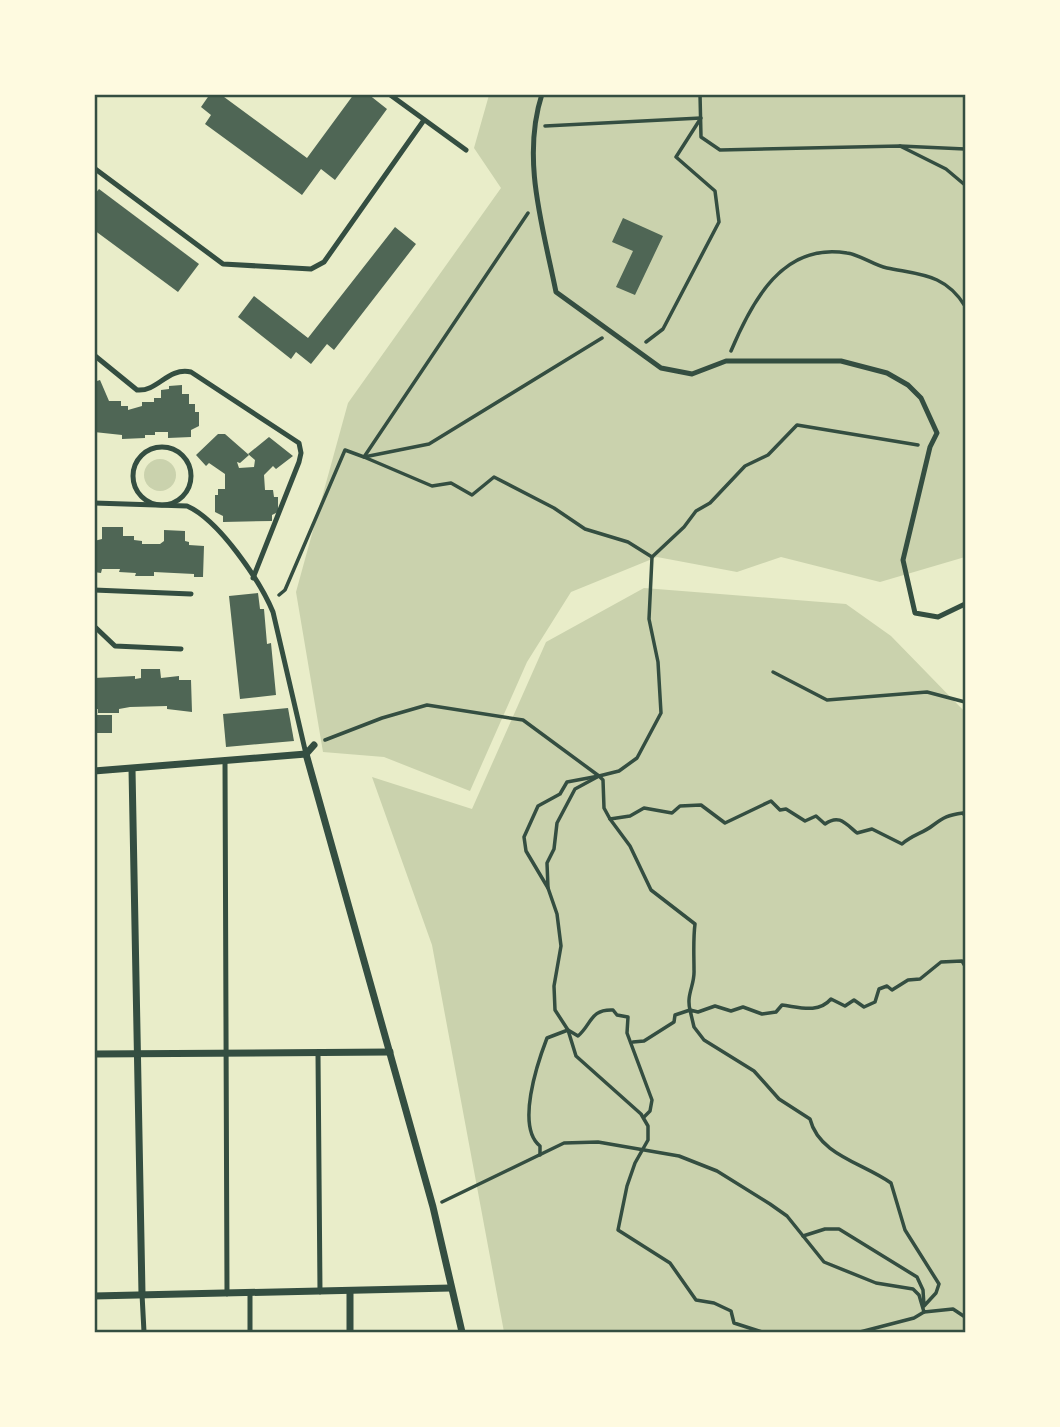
<svg xmlns="http://www.w3.org/2000/svg" width="1060" height="1427" font-family="Manrope,sans-serif">
<style>
.green{fill:#cad2ad}
.building{fill:#4f6655}
.lines{fill:none;stroke-linecap:round;stroke-linejoin:round}
.path{stroke:#344e41;stroke-width:3.5}
.service{stroke:#344e41;stroke-width:5}
.minor{stroke:#344e41;stroke-width:7}
.neatline{fill:none;stroke:#344e41;stroke-width:2.5}
</style>
<rect width="100%" height="100%" fill="#e9edc9"/>
<g class="green">
<path d="M489,95h476v462l-85,25 -99,-25 -44,15 -80,-15 -86,35 -44,70 -57,129 -86,-34 -61,-5 -27,-160 52,-189 153,-215 -27,-40z"/>
<circle cx="160" cy="475" r="16"/>
<path d="M644,588l202,16 45,32 74,76v620h-461l-72,-387 -60,-168 100,32 74,-167z"/>
</g>
<g class="building">
<path d="M210,94h10l87,64 47,-64h14l19,15 -52,71 -14,-11 -19,26 -97,-71 6,-9 -10,-8z"/>
<path d="M99,189l100,75 -21,28 -84,-62v-35z"/>
<path d="M623,218l40,18 -28,59 -19,-8 17,-36 -21,-9z"/>
<path d="M395,227l21,17 -82,106 -7,-6 -16,20 -15,-12 -5,7 -53,-42 16,-21 54,42z"/>
<path d="M94,376l3,5 3,-1 9,21h12v5h7v4l14,-4v-4h12v-4h7v-8l8,-1v-3l13,-1v9h7v10h6v8h4v14l-8,4v7l-23,1v-6h-13v3h-10v3l-23,1v-4l-28,-3z"/>
<path d="M218,434h7l24,21 -9,8 -3,-1 2,6 15,-1 1,-7 -7,-6 21,-17 24,19 -17,13 -3,-3 -9,9 1,15h8l1,7h4v15l-6,3v6l-49,1v-6l-8,-4v-17h3v-6h7v-15l-16,-11 -3,3 -10,-11z"/>
<path d="M102,527h21v9h11v4l8,1v3h18l4,-3v-11l21,1v10l4,1v3l15,1 -1,31h-9v-3l-40,-2v4h-19l1,-3 -17,-1 1,-3h-18l-1,4 -7,-1v-31l8,-2z"/>
<path d="M258,593l2,16h4l3,35 4,-1 5,52 -36,4 -11,-103z"/>
<path d="M141,669h19l1,9 18,-2v4h12l1,32 -25,-3v-3l-37,1 -11,2v4h-21v-4h-4v-31l41,-2v3l6,-1z"/>
<path d="M288,708l6,33 -68,6 -3,-33z"/>
<rect x="94" y="715" width="18" height="18"/>
</g>
<g class="lines">
<g class="path">
<path d="M700,94l1,43 19,13 180,-4 46,23 19,16"/>
<path d="M545,126l156,-8"/>
<path d="M900,146l65,3"/>
<path d="M528,213l-164,244 68,29 19,-3 21,12 22,-18 60,31 31,21 43,13 24,15"/>
<path d="M646,342l17,-13 56,-107 -4,-31 -39,-34 23,-36"/>
<path d="M731,351c21,-50 52,-109 116,-98 14,2 26,12 40,15 34,7 58,6 78,38"/>
<path d="M279,595l6,-5 60,-140 19,7 65,-13 173,-106"/>
<path d="M773,672l54,28 100,-8 38,10"/>
<path d="M325,740l57,-22 45,-13 96,15 76,56"/>
<path d="M610,819l20,27 21,44 44,34c-2,16 -1,31 -1,46 1,15 -8,24 -4,40l-15,5 -1,7 -30,19 -11,1"/>
<path d="M548,888l-1,-25 7,-14 3,-26 18,-34 24,-13 20,-5 18,-13 24,-45 -3,-51 -9,-43 3,-62 32,-30 12,-16 14,-8 35,-37 23,-11 29,-30 121,20"/>
<path d="M540,1155v-9c-24,-19 -3,-82 7,-108l21,-8 10,6c14,-12 12,-27 35,-26l4,5 11,2 -1,16 25,67 -2,11 -6,6"/>
<path d="M442,1202l122,-59 34,-1 81,14 38,15 53,33 17,12 37,46 52,21 37,6 6,6 5,17 29,-3 12,8"/>
<path d="M803,1236l22,-7h14l78,48 6,13 1,16 12,-13 3,-9 -34,-54 -14,-47c-28,-20 -72,-28 -81,-64l-31,-20 -25,-28 -50,-31 -10,-13 -4,-17 8,2 17,-6 16,5 12,-4 19,7 14,-2 6,-7c17,2 36,9 49,-6l14,7 9,-6 10,7 11,-5 4,-13 8,-3 5,4 16,-10 12,-1 21,-17 21,-1 3,5"/>
<path d="M762,1332l-28,-9 -3,-12 -17,-8 -18,-3 -26,-37 -52,-33 9,-44 8,-23 13,-23v-14l-7,-12 -65,-58 -8,-26 -13,-20 -1,-24 7,-40 -4,-32 -9,-26 -22,-37 -2,-14 14,-31 22,-12 7,-12 32,-6 4,4 1,28 6,11 20,-3 14,-8 28,5 8,-7 21,-1 24,18 46,-22 9,9 6,-1 19,12 11,-5 9,8c14,-10 20,-1 32,9l15,-4 30,15c10,-9 21,-11 30,-18 12,-9 16,-11 31,-13l2,3"/>
<path d="M860,1332l54,-14 10,-6"/>
</g>
<g class="service">
<path d="M389,94l77,56"/>
<path d="M542,94c-21,65 1,133 14,198l105,76 31,6 34,-13h115l46,12 21,12 13,13 16,35 -7,14 -27,113 12,53 23,4 27,-13"/>
<path d="M94,168l129,96 88,5 13,-7 100,-142"/>
<path d="M94,355l43,35c21,2 30,-23 54,-18l108,71 2,10 -2,9 -46,116"/>
<circle cx="162" cy="476" r="29"/>
<path d="M94,503l93,3c32,14 73,75 86,106l33,142"/>
<path d="M94,590l97,4"/>
<path d="M94,626l21,20 66,3"/>
<path d="M225,760l2,534"/>
<path d="M318,1054l2,238"/>
<path d="M250,1293v39"/>
<path d="M142,1294l2,38"/>
</g>
<g class="minor">
<path d="M306,754l127,453 29,125"/>
<path d="M132,769l10,525"/>
<path d="M94,771l212,-17 8,-9"/>
<path d="M94,1054l296,-2"/>
<path d="M94,1296l357,-8"/>
<path d="M350,1332v-40"/>
</g>
</g>
<rect width="1060" height="1427" fill="none" stroke="#fefae0" stroke-width="192"/>
<rect x="96" y="96" width="868" height="1235" class="neatline"/>
</svg>
